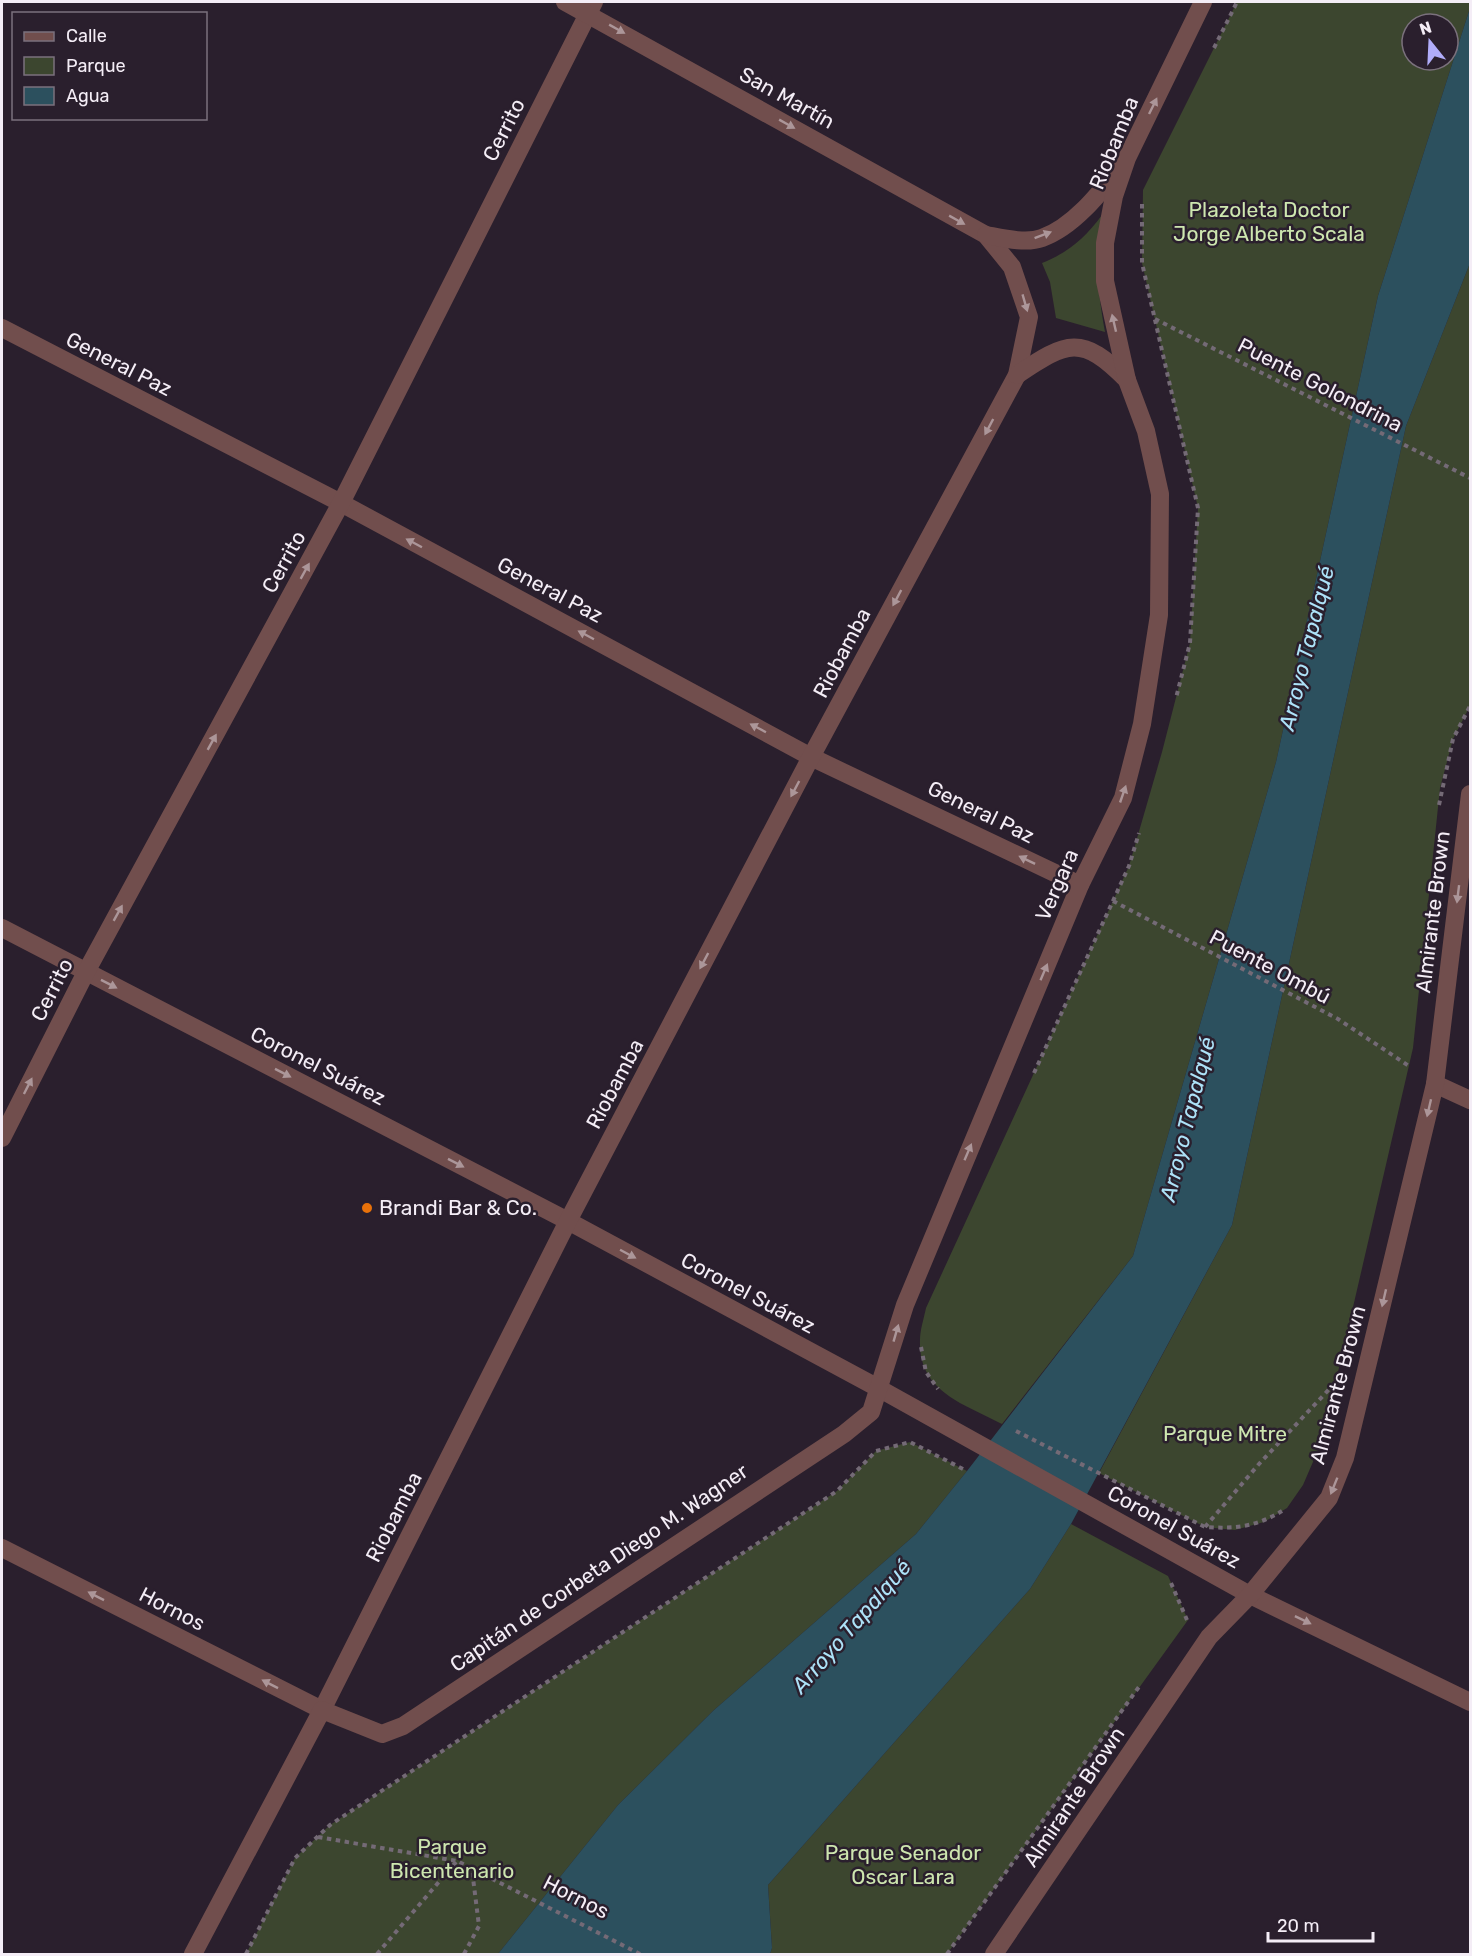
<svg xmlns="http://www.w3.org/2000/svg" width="1472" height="1956" font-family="Rubik,sans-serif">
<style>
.green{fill:#3c462f;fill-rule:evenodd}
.water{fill:#2c505e}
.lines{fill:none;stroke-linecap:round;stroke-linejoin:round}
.path{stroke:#746a76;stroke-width:4;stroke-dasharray:4.5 4.5;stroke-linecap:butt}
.minor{stroke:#714e4d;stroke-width:18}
.tertiary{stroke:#714e4d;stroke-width:18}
.oneway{fill:#ac9699}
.food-dot{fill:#e8710a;stroke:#2a1f2d;stroke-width:2}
.labels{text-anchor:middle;stroke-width:5;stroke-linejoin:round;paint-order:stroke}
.street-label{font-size:21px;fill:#f4edf6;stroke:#2a1f2d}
.park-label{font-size:21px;fill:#cde6af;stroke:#2a1f2d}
.poi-label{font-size:21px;fill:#f4edf6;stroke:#2a1f2d;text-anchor:start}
.water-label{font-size:22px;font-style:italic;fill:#ade2f8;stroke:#2a1f2d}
</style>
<rect width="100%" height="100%" fill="#2a1f2d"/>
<g class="green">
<path d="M1237,2h233v6l-92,288 -102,466 -143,494 -131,168c-37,-20 -84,-32 -82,-84 0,-10 4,-22 6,-32l203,-442 33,-114 28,-109 8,-135 -56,-245 1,-73zM1412,24h36v36h-36z"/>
<path d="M1102,215c-7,45 -5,72 3,117l-49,-14 -6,-36 -8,-19c27,-11 43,-25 60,-48z"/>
<path d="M1470,263v443l-17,33 -13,49 -27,260 -91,393 -19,44 -16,23 -23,14 -29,8 -30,-3 -106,-54 133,-248 174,-799z"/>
<path d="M910,1442l57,29 -51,63 -202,176 -96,95 -120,149h-252l49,-96 35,-33 507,-334 39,-40z"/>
<path d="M1071,1524l97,52 20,44 -241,334h-177l2,-6 -4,-63 262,-296z"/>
</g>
<path class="water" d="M1470,8v255l-64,163 -174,799 -161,299 -41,65 -262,296 4,63 -2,6h-272l120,-149 96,-95 202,-176 51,-63 166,-215 143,-494 102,-466z"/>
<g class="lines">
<g class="path">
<path d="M1214,48l23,-46"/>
<path d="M1142,204v59l56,245 -8,135 -14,55"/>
<path d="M1155,319l315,159"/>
<path d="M1439,805l14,-66 17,-33"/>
<path d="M1113,901l225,118 71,47"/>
<path d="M1034,1073l95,-207 10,-33"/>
<path d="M921,1347l5,25 12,17"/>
<path d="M1016,1431l189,96c29,2 51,0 77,-16"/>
<path d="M1205,1527l54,-63 76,-81"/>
<path d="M1171,1583l16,37"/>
<path d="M318,1837l139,24 183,93"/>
<path d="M246,1954l49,-96 35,-33 507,-334 39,-40 34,-9 53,27"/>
<path d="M377,1954l79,-92"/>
<path d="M464,1954l15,-28 -7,-56"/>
<path d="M947,1954l194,-270"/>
</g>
<g class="minor">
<path d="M2,328l339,175 470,254 269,128"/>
<path d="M2,928l566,293 312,168"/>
<path d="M1435,1084l35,16"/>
<path d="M2,1138l84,-166 255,-469 253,-501"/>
<path d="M2,1548l320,162 246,-489 243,-464 206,-382 12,-58 -17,-50 -26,-32 -421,-233"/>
<path d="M1250,1595l220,107"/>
</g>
<g class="tertiary">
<path d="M986,235c16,3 40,9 56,3 31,-11 57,-44 77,-69"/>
<path d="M1017,375c50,-34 65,-41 110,5"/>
<path d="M880,1389l370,206"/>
<path d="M193,1954l129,-244 60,24 21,-8 441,-292 27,-22 34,-107 175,-420 43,-87 19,-74 17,-109 1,-121 -14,-63 -19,-51 -22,-99v-38l9,-47 13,-38 76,-156"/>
<path d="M994,1954l215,-317 41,-42 79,-97 16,-40 90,-374 35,-290"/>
</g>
</g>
<defs><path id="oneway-solid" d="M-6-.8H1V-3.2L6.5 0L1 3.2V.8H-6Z" transform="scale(1.5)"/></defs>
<g class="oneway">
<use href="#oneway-solid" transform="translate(617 29) rotate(29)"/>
<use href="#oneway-solid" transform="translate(1153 106) rotate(-64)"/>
<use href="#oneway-solid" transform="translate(787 124) rotate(29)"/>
<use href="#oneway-solid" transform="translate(957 220) rotate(29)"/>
<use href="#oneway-solid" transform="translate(1043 235) rotate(-21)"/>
<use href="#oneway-solid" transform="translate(1025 303) rotate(74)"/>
<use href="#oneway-solid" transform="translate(1114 323) rotate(-103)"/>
<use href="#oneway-solid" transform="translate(989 427) rotate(118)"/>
<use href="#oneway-solid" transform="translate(414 543) rotate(-152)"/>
<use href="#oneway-solid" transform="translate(305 571) rotate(-61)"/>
<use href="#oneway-solid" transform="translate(897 598) rotate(118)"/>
<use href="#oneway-solid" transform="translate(586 635) rotate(-152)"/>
<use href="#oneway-solid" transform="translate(758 728) rotate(-152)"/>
<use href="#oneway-solid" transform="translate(212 742) rotate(-61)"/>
<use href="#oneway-solid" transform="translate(795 789) rotate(118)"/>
<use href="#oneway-solid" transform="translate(1123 794) rotate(-71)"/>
<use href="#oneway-solid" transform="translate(1027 860) rotate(-154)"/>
<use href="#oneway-solid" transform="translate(1458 894) rotate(97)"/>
<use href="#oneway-solid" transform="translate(118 913) rotate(-61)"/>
<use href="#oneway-solid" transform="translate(704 961) rotate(118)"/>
<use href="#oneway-solid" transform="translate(1044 972) rotate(-67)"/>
<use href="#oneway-solid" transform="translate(109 984) rotate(27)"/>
<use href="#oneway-solid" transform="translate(283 1073) rotate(27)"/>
<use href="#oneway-solid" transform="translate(28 1086) rotate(-63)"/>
<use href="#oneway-solid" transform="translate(1429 1108) rotate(103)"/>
<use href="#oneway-solid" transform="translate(968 1152) rotate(-67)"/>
<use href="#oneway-solid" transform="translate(456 1163) rotate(27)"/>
<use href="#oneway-solid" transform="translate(628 1254) rotate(28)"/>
<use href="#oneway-solid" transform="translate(1384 1298) rotate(103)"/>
<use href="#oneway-solid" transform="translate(896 1333) rotate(-74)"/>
<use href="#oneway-solid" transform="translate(1334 1486) rotate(112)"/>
<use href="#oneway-solid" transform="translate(96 1596) rotate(-153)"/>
<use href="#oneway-solid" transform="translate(1303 1620) rotate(26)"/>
<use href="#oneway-solid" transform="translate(270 1684) rotate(-153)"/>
</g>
<circle class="food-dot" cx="367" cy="1208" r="6"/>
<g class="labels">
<g class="street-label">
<text transform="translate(787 98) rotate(29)" y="7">San Martín</text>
<text transform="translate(504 130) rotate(-63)" y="7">Cerrito</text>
<text transform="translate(1114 143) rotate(-68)" y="7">Riobamba</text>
<text transform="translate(119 364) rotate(27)" y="7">General Paz</text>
<text transform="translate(1320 385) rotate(27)" y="7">Puente Golondrina</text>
<text transform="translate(284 562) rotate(-61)" y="7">Cerrito</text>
<text transform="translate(550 590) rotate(28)" y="7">General Paz</text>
<text transform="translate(842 653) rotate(-62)" y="7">Riobamba</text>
<text transform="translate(981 812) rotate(26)" y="7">General Paz</text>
<text transform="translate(1057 885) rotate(-66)" y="7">Vergara</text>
<text transform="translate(1433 912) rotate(-83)" y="7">Almirante Brown</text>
<text transform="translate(1270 967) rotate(28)" y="7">Puente Ombú</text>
<text transform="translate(52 990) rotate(-63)" y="7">Cerrito</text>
<text transform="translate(318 1066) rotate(27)" y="7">Coronel Suárez</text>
<text transform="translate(615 1084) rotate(-62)" y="7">Riobamba</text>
<text transform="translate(748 1293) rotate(28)" y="7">Coronel Suárez</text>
<text transform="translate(1338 1385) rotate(-75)" y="7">Almirante Brown</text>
<text transform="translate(394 1517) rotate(-63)" y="7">Riobamba</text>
<text transform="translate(1174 1527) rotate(29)" y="7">Coronel Suárez</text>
<text transform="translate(599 1568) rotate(-34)" y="7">Capitán de Corbeta Diego M. Wagner</text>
<text transform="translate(172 1609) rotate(27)" y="7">Hornos</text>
<text transform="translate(1074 1797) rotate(-56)" y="7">Almirante Brown</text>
<text transform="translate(576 1897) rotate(27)" y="7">Hornos</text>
</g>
<g class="park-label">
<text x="1269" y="217">Plazoleta Doctor<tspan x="1269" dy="24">Jorge Alberto Scala</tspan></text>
<text x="1225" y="1441">Parque Mitre</text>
<text x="452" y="1854">Parque<tspan x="452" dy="24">Bicentenario</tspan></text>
<text x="903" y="1860">Parque Senador<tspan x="903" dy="24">Oscar Lara</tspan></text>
</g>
<g class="poi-label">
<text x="379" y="1215">Brandi Bar &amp; Co.</text>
</g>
<g class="water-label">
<text transform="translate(1306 648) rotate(-76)" y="8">Arroyo Tapalqué</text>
<text transform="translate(1187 1119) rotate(-76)" y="8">Arroyo Tapalqué</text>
<text transform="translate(851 1626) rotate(-49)" y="8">Arroyo Tapalqué</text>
</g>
</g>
<rect width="1472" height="1956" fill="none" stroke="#f4edf6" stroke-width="6"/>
<rect x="12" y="12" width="195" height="108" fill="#2a1f2d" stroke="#7b717d" stroke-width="1.5"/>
<rect x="24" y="32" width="30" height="9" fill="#714e4d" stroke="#7b717d" stroke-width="1.5"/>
<text x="66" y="42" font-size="18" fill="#f4edf6">Calle</text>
<rect x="24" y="57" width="30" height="18" fill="#3c462f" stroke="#7b717d" stroke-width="1.5"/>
<text x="66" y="72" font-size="18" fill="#f4edf6">Parque</text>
<rect x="24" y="87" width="30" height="18" fill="#2c505e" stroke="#7b717d" stroke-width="1.5"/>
<text x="66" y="102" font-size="18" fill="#f4edf6">Agua</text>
<g transform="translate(1430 42) rotate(342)"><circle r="28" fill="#2a1f2d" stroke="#7b717d" stroke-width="1.5"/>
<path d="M0-4.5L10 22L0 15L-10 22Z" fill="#b1adfa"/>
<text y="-9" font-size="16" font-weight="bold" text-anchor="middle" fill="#f4edf6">N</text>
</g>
<path d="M1268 1932v9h105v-9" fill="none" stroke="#f4edf6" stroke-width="3"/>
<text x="1277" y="1932" font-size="18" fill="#f4edf6" stroke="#2a1f2d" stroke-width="4.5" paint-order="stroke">20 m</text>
</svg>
